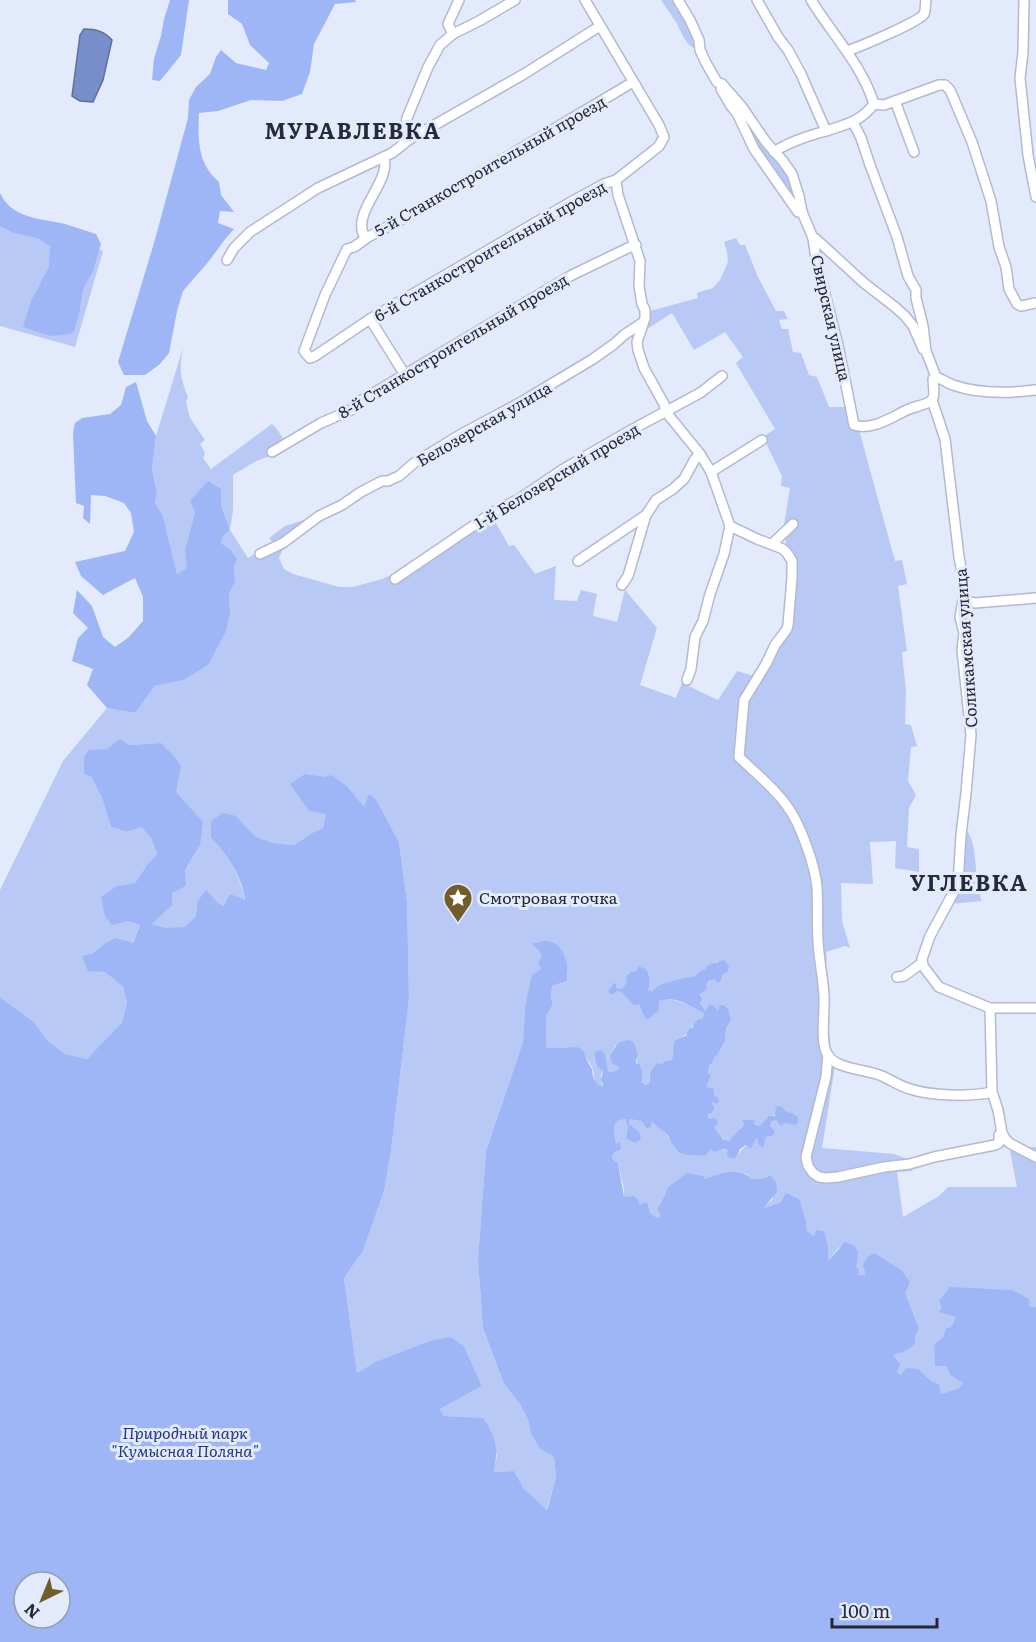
<svg xmlns="http://www.w3.org/2000/svg" width="1036" height="1642" font-family="Literata,serif">
<style>
.green{fill:#b8c9f5}
.forest{fill:#9eb6f5;fill-rule:evenodd}
.water{fill:#778ecb;stroke:#5e6f9c;stroke-width:1.5}
.lines{fill:none;stroke-linecap:round;stroke-linejoin:round}
.minor-casing{stroke:#b2bacf;stroke-width:12}
.minor{stroke:#fff;stroke-width:9}
.labels{text-anchor:middle;stroke-width:6;stroke-linejoin:round;paint-order:stroke}
.street-label{font-size:16px;fill:#242830;stroke:#e3eafc}
.poi-label{font-size:16px;fill:#242830;stroke:#e3eafc;text-anchor:start}
.park-label{font-size:16px;font-style:italic;fill:#23377f;stroke:#e3eafc}
.district-label{font-size:22px;font-weight:bold;letter-spacing:1.5px;fill:#252b3b;stroke:#e3eafc}
</style>
<rect width="100%" height="100%" fill="#e3eafc"/>
<g class="green">
<path d="M661,0h14l8,13 2,11 9,10 10,33 -10,-19 -4,-2 -6,-8 -8,-16z"/>
<path d="M740,107l49,66 9,35 -14,-22 -3,-7 -8,-7 -17,-23z"/>
<path d="M0,221l103,30 -28,96 -75,-21z"/>
<path d="M736,238l4,7h5l13,32 18,34h8l4,8 -9,1 3,9h6l5,23 8,1 8,22 8,2 12,30h19l11,23 36,131 7,-1 5,24 -9,2 9,65 -5,1 4,39 -1,33 6,1 6,21 -6,1 -3,34 8,14 -7,13 -2,39 12,2v23l-24,-4 1,-27 -26,1 3,42 -32,-1 1,38 8,27 -5,-2 -19,6 1,9 -5,3 4,79 9,23 -13,82 72,6 19,7 -1,10 -15,1 6,45 36,-21 9,-9h69l-7,-36 2,-12 15,8h9v160l-80,10 -5,10 -5,1 -3,9 -9,7 1,21 11,1 4,9 14,8 -5,5 -18,6 -15,-18c-25,-1 -27,6 -34,-21l14,-4 13,-22 -53,-54 -8,1 -2,-8v-7l-17,-14 -11,14 -14,-25 -7,-5 -1,-10 -25,-19 -16,7 1,-4 7,-6 -7,-21 -14,1 -5,-5 -11,-2 -7,2h-10l-14,5 -18,-5 -19,13 -7,16 -4,6 3,4v4l-3,1 -7,-5 -2,-9 -9,1 -15,-7v-9l-6,-26 -4,-2 -2,-4 2,-4 4,-2c-2,-6 -7,-24 -3,-29 3,-3 7,-3 10,-3l3,8 -2,5 3,-8v-5l12,2 4,4 6,-4c9,5 17,12 20,22l27,12 7,1 6,-7 17,1 2,7 6,1c6,-12 17,-18 31,-21l5,-16 19,-8c-9,-3 -26,5 -32,13l-4,-3 -11,3 -5,3 -10,12c-9,-3 -19,-14 -20,-24 -1,-5 1,-11 2,-16h2l1,-5 -8,-8 4,-24 15,-21 1,-14 3,-5 -11,-12 -13,-1c-10,-11 -3,-27 10,-33l3,4v-21l-5,4 -6,1v3l-7,2 -7,6c-5,-1 -29,6 -34,8 -3,2 -4,5 -7,8l-4,-3 2,-6 -1,-8 -11,-9 -2,4 -14,18h-5l-1,-5h-3l-3,2 7,5 4,1 13,14 5,-2 3,8 16,-9 1,-4c19,-1 28,6 45,14l-1,5c-12,1 -10,16 -24,20l-7,16v6c-10,1 -16,10 -23,17l1,5 -4,3c-7,-5 -12,-21 -8,-29l-3,-12 -20,1 -2,7 3,14 4,2 -7,4h-4l-3,-5 -1,-12 -11,5 9,11 -2,4 2,12c-13,-7 -7,-11 -11,-20 -3,-6 -12,-15 -15,-20l-32,1 1,-31 7,-13 -2,-7 1,-11 15,-5 1,-9 -36,-27 7,5 4,7 -2,12 -16,38 -2,35 -37,109 -8,109 5,70 21,54 16,20 8,16 3,14 9,15 14,8 2,20 -10,34 -22,-22 -10,-18 -20,1 3,-17 -36,-38 -17,-1 -4,-7 42,-23 -18,-40 -13,-9 -19,3 -57,22 -18,11 -13,-95 19,-27 21,-60 7,-40 18,-152 -2,-98 -8,-59 -22,-41 -13,7 -16,-21 -22,27 -3,14 -11,5 -18,12 -21,-2 -17,-6 -20,-21 -25,22c17,18 30,38 34,63l-21,5 -6,-3 -21,-1 -1,14 -11,12h-18l-16,-4 9,-10 11,-21 15,-7 -1,-16 15,-25 -24,-53 -15,-49 -32,2 -45,29 8,2 10,22 9,29 16,5 14,-5 10,11 6,16 -10,11 -12,18 -18,3 10,35 13,4 -8,19h-28l-12,10 13,18 18,15 4,14 -5,21 -35,37 -22,-5 -18,-14 -13,-18 -34,-25v-107l63,-129 44,-53 28,5 20,-27 29,-6 24,-15 22,-52 -1,-19 6,-12 -1,-15 2,-8 -6,-10 -9,-6 2,-7 7,-6 -9,-27v-14l-26,23 -10,38 3,18 -11,6 -14,-58 -8,-13 2,-10 -5,-24 4,-33 27,-88c-4,21 -3,30 5,49l-2,5 4,16 15,22 -5,4 5,9 -2,5 8,11 61,-45c6,4 9,14 15,17l-14,14 -17,6 -23,14v35l-3,20 18,28 25,-15 -4,-5 16,-12 28,-9 -28,27 -6,14 5,11 9,5 46,13h14l29,-8 26,-12 85,-49 16,28 5,-1 21,29 21,-8 -2,34 23,1 4,-11 16,4 -4,22 24,6 8,-32 32,38 -17,57 36,13 6,-15 36,17 19,-29 17,5 30,-47 6,-43 -6,-61 6,-37 -9,-2 1,-10 -19,-39 12,-8 -39,-66 7,-6 -18,-25 -31,18 -22,-37 -28,18 6,-20 48,-13 -1,-5 16,-5 7,-8 8,-18 -1,-10 -3,-10z"/>
<path d="M966,830c13,13 7,51 16,71l-32,3 12,-70z"/>
</g>
<g class="forest">
<path d="M170,0h19l-8,55 -21,26 -8,-1 2,-21 7,-23 3,-17z"/>
<path d="M228,0h127l1,2 -21,2 -21,40 -4,28 -8,22 -20,7 -31,-1 -33,11 -19,2c-1,27 -2,50 20,69l2,13 13,17 -14,-1 -2,12 16,6 -8,9 -17,23 -26,30 -6,20 -8,42 -9,11 -15,11h-21l-6,-13 36,-119 34,-125 1,-18 7,-13 14,-13 6,-17 5,-7 15,13 30,7 3,-7 -19,-18 -8,-21 -14,-10z"/>
<path d="M0,193c12,26 40,25 65,31 10,3 21,7 31,10l5,10 -8,27 -10,18 -4,25 -5,17 -4,3 -20,2 -27,-9 8,-26 18,-34 1,-21 -13,-8 -23,-5 -14,-7z"/>
<path d="M136,382l11,39 9,15 -4,33 5,24 -2,10 8,13 14,58 10,-6 -2,-18 10,-38 -5,-11 18,-20 13,8v15l9,26 -7,6 -2,7 9,6 7,10 -3,8 1,15 -6,12 1,19 -4,18 -18,34 -24,15 -29,6 -20,27 -28,-5 -20,-23 6,-16 -21,-8 6,-23 10,-10 -15,-15 4,-23 15,16 11,31 12,10 14,-10 14,-16v-24l-8,-19 -32,17 -22,-19 -6,-14 50,-11 9,-19 -3,-19 -7,-10 -19,-7 -14,-1 -1,29 -7,-6 1,-12 -8,-3 -3,-70 2,-10 7,-5 28,-4 11,-9 5,-18z"/>
<path d="M120,739l9,6 32,-2 12,12 8,11 -5,26 27,30 -3,23 -15,25 1,16 -14,7v12l-20,19 15,4 18,-1 11,-11 1,-14 9,-12 12,13 6,3 6,-12 15,6c-3,-24 -17,-44 -34,-62v-17l12,-8 13,3 20,21 17,6 21,2 18,-12 11,-5 3,-14 -17,-3 -19,-27 15,-10 20,3 6,-2 17,12 16,20 5,-13 8,7 22,41 8,59 2,98 -18,152 -7,40 -21,60 -19,27 13,95 18,-11 57,-22 19,-3 13,9 18,40 -42,23 4,7 39,2c14,21 15,30 11,54l20,-1 10,18 23,21 9,-33 -2,-20 -14,-8 -9,-15 -3,-14 -8,-16 -16,-20 -21,-55 -5,-69 8,-109 37,-109 2,-35 7,-32 9,-6 -3,-6 4,-6 -3,-7 -7,-6c4,-1 10,-3 14,-3 20,2 23,25 21,40l-15,5 -1,11 2,7 -7,13v31l31,-1 6,3 4,11 5,8c0,8 3,14 11,18v-4l-2,-3 2,-9c-7,-4 -9,-11 -8,-19l5,-2c8,3 5,14 9,22h4l7,-4 -8,-5 -2,-7c9,-12 3,-13 20,-16l5,4 3,12 -2,4v4h3l3,6v12l4,3 4,-3c-1,-9 1,-13 8,-19l2,2 6,-4 6,-1 2,-18 5,-4 7,-2 2,-6 5,-3c1,-6 4,-8 10,-9l1,-5c-14,-6 -28,-18 -43,-12l-2,-2v11l-9,8 -4,1 -4,-7 -3,-8 -5,2 -13,-14 -4,-1 -5,4 -4,-3 5,-9 3,1 1,5h5l5,-7 -1,-5 5,-5 5,-1 2,-5 8,3c4,8 5,13 2,21l4,2c3,-3 4,-5 7,-7 5,-2 29,-9 34,-8l7,-6 6,-2 1,-3 17,-6 5,6 -1,5 -6,4 -1,5 -3,3 -3,-4 -6,2 -3,4 1,4 -7,5 2,6 -2,3 5,8 5,-7 4,2 4,5 2,-6h3l5,4 3,10 -5,10 -1,13 -8,13 -3,3 -2,5 -2,1 -2,9 3,2 -5,12 8,2v7l4,1 1,4 -2,3 -6,-3 3,7 -2,5 -4,1 1,5 7,-1 2,5 -4,5 9,11 6,2 10,-12 5,-3 -1,-6h11l1,4 4,2 10,-10h6l1,-10 6,1 3,4 6,2 7,4v6l-4,2 -9,-2 -4,3 -5,-6 -4,1 -2,5 5,5 -3,5 -6,1 -3,11 -4,-3 -2,-6 -4,4 -2,6 -5,-4 -6,4 -4,9h-6l-3,-3 1,-5 -4,-1 -10,3 -3,-3 -6,7c-8,-1 -20,1 -27,-5 -3,-3 -4,-6 -7,-8 -3,-14 -11,-11 -17,-20l-3,-1v5l-4,1 -6,-7 -12,-2v5l10,8 2,7 -6,4 -9,-5 2,-11 -3,-8c-15,1 -11,13 -9,25l4,-2 1,7 -7,4 -2,4 2,4 4,2 6,34 10,-1 4,4 1,5 6,-3 3,2 2,9 7,5 3,-1v-3l-3,-5 4,-6 7,-16 19,-14 16,3 2,3c14,-6 35,-12 47,0l14,-1 4,-3 6,7 1,10 -11,13 -1,3 16,-6 5,-9 13,6 7,22 1,10 7,5 2,-6 8,1 4,16v14l17,-19 10,4 3,6 -2,16 3,1 -1,6h8l-3,-10 4,-8 7,-4 27,17 9,12 -5,11 14,36 -4,7v8l-9,7 -13,4 7,9 -3,8 4,3 5,-7 12,1 14,13 7,2 2,10 18,-6 4,-5 -13,-8 -4,-9h-11l-1,-22 9,-7 3,-9 5,-1 5,-10 -17,-5 3,-5 -3,-6 11,-14 62,3 17,9 1,8h6v335h-1036v-645l34,25 13,18 18,14 22,5 35,-37 5,-20 -4,-15 -18,-15 -17,-1 -6,-15 10,-2 12,-10 12,-6 17,5 7,-18 -13,-4 -15,4 -7,-9 -4,-19 16,-11 18,-3 12,-18 10,-11 -6,-16 -10,-11 -14,5 -16,-5 -9,-29 -10,-21 -8,-3v-17l5,-7 18,-1zM24,1582h36v36h-36z"/>
</g>
<path class="water" d="M84,29c12,0 20,2 28,11l-9,40 -10,22 -13,-1 -8,-5 8,-61z"/>
<g class="lines">
<g class="minor-casing">
<g id="minor">
<path d="M585,0l74,125 5,12 -5,9 -6,5 -37,29 -12,4 -33,18 -201,117 -55,37 -5,2 -6,-7 21,-56 22,-46 7,-2 14,-10 38,-20 227,-135"/>
<path d="M678,0l12,20 9,20 1,10 6,13 11,19 5,2 20,23 24,35 17,19 9,13 7,22 3,16 11,26 3,21 22,86 16,80c18,6 38,-8 53,-15 7,-4 23,-5 26,-12 2,-5 0,-14 0,-19l3,-2c6,2 11,6 17,8 25,9 58,8 83,5"/>
<path d="M757,0l21,37 10,13 13,24 25,57"/>
<path d="M811,0c21,34 51,65 63,104"/>
<path d="M1024,0l-1,52 -3,26 8,77 8,42"/>
<path d="M453,34l26,-13 36,-21"/>
<path d="M847,51c12,-4 72,-29 77,-37 2,-4 1,-10 2,-14"/>
<path d="M721,89l10,17 6,7 17,36 44,63h4"/>
<path d="M895,101l19,51"/>
<path d="M874,104l10,1 55,-20h6l5,5 22,52 19,59 8,46 7,20 3,22 8,15 4,2 15,-3"/>
<path d="M853,122l8,16 9,27 27,72 11,39 8,14v8l7,28 3,25 10,26"/>
<path d="M410,139l-5,-11 2,-10 21,-51 12,-22 13,-11 -5,-10 11,-24"/>
<path d="M774,152c13,-9 37,-17 52,-21 21,-7 34,-9 48,-27"/>
<path d="M616,180l2,15 22,66 -1,25 3,18 3,6v8l-8,24 1,8 6,18 20,36 2,8 34,42 11,18 19,54 -6,28 -14,40 -7,27 -8,16 -4,32 -4,11"/>
<path d="M368,237l-5,-3c-9,-25 28,-52 21,-77"/>
<path d="M813,238l3,1 48,44 31,24 10,9 8,10 10,23"/>
<path d="M227,260l7,-12 16,-16 68,-44 74,-35 18,-14 114,-65 76,-48"/>
<path d="M370,319l35,56"/>
<path d="M932,400l13,39 14,118 6,32 -5,28 4,16 -2,17 9,85 -5,58 -5,42 -3,49 -28,52 -8,23 1,7 16,21 51,21h46"/>
<path d="M272,452l49,-29 30,-13 11,-10 210,-125 56,-27 8,-3"/>
<path d="M711,472l51,-32"/>
<path d="M730,526l27,13 26,10 4,4 5,8v17l-4,47 -1,4 -12,16 -9,19 -22,36 -5,57c16,16 35,30 48,49 13,17 28,59 30,81 1,18 0,36 1,54 1,19 5,36 6,55 1,16 -4,45 3,58 9,16 40,15 55,22 9,4 18,10 28,13 21,7 61,8 82,3"/>
<path d="M772,544l21,-20"/>
<path d="M260,554l23,-11 36,-27 23,-11 19,-13 21,-11h6l11,-5 15,-13 44,-27 65,-35 70,-42 21,-15 10,-9 18,-12"/>
<path d="M578,561l68,-46"/>
<path d="M395,579l100,-68 24,-12 43,-29 71,-41 67,-36 22,-17"/>
<path d="M622,585l6,-9 18,-61 10,-15 17,-11 11,-10 11,-20 5,-5"/>
<path d="M964,600l11,3 61,-5"/>
<path d="M897,977l7,-1 18,-13"/>
<path d="M990,1008l2,84 6,18 4,23 4,7 5,4 25,13"/>
<path d="M828,1055l-2,22 -20,80 2,9 5,7 6,4 7,1 12,-1 46,-10 26,-3 24,-7 61,-12 4,-2v-8l3,-2"/>
</g>
</g>
<use href="#minor" class="minor"/>
</g>
<defs>
<g id="sight-pin" transform="scale(1.5)"><path d="M0 17L-7.5 6A9.5 9.5 0 1 1 7.5 6Z" fill="#715d2c" stroke="#e3eafc"/><path d="M0-6L1.8-2.2L6-1.7L2.9 1.2L3.7 5.4L0 3.3L-3.7 5.4L-2.9 1.2L-6-1.7L-1.8-2.2Z" fill="#fff"/></g>
</defs>
<g fill-rule="evenodd">
<use href="#sight-pin" x="458" y="898"/>
</g>
<g class="labels">
<g class="street-label">
<text transform="translate(490 166) rotate(-30)" y="6">5-й Станкостроительный проезд</text>
<text transform="translate(490 251) rotate(-30)" y="6">6-й Станкостроительный проезд</text>
<text transform="translate(831 318) rotate(77)" y="6">Свирская улица</text>
<text transform="translate(453 346) rotate(-31)" y="6">8-й Станкостроительный проезд</text>
<text transform="translate(484 424) rotate(-30)" y="6">Белозерская улица</text>
<text transform="translate(557 476) rotate(-31)" y="6">1-й Белозерский проезд</text>
<text transform="translate(966 648) rotate(-94)" y="6">Соликамская улица</text>
</g>
<g class="poi-label">
<text x="479" y="904">Смотровая точка</text>
</g>
<g class="park-label">
<text x="185" y="1439">Природный парк<tspan x="185" dy="18">"Кумысная Поляна"</tspan></text>
</g>
<g class="district-label">
<text x="353" y="139">МУРАВЛЕВКА</text>
<text x="969" y="891">УГЛЕВКА</text>
</g>
</g>
<g transform="translate(42 1600) rotate(223)"><circle r="28" fill="#e3eafc" stroke="#979caa" stroke-width="1.5"/>
<path d="M0-4.5L10 22L0 15L-10 22Z" fill="#715d2c"/>
<text y="-9" font-size="16" font-weight="bold" text-anchor="middle" fill="#242830">N</text>
</g>
<path d="M832 1618v9h105v-9" fill="none" stroke="#242830" stroke-width="3"/>
<text x="841" y="1618" font-size="18" fill="#242830" stroke="#e3eafc" stroke-width="4.5" paint-order="stroke">100 m</text>
</svg>
